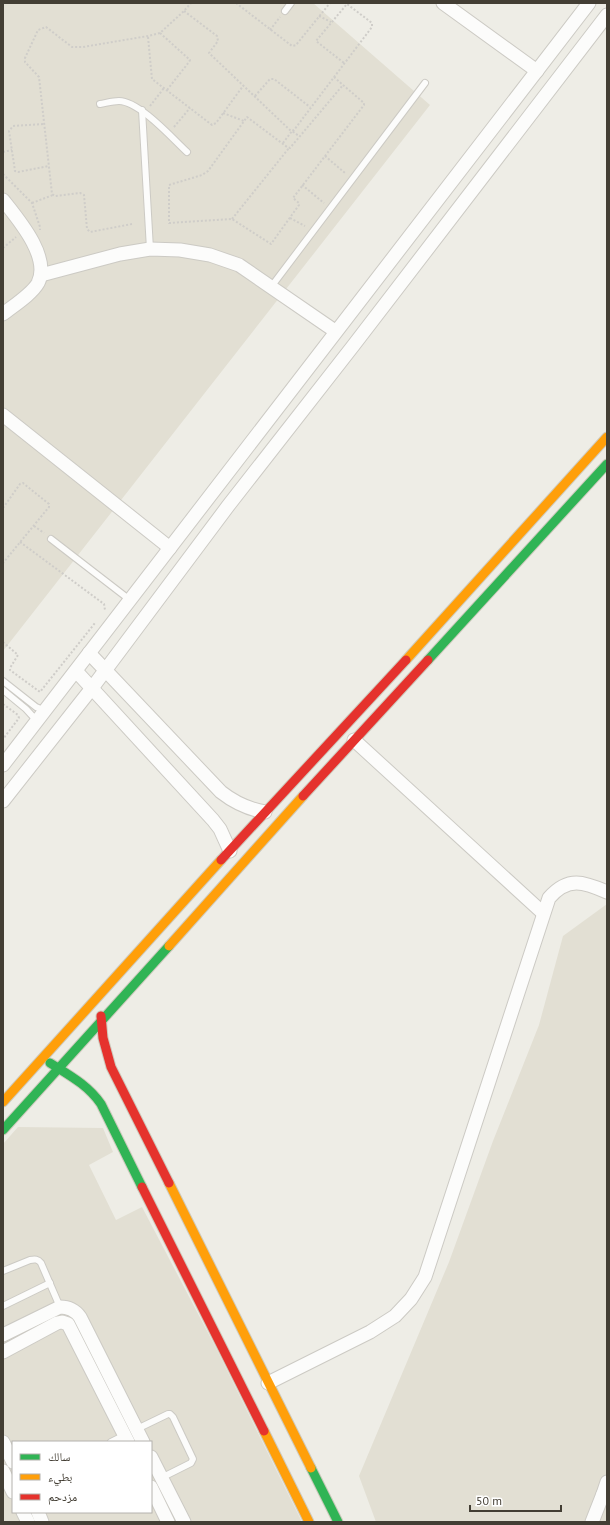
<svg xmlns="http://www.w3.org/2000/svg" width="610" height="1525" font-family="'PT Sans','Noto Naskh Arabic',sans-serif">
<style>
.residential{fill:#e2dfd3;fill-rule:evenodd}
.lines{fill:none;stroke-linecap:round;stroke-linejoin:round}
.lane-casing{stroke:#cccac4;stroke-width:8}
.street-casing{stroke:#cccac4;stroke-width:15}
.fast-casing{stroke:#cecabd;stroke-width:11}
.slow-casing{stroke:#cecabd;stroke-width:11}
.jam-casing{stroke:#cecabd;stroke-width:11}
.path{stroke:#cfcdc9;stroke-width:2;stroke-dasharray:2 2;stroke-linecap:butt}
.lane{stroke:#fcfcfb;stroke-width:6}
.street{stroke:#fcfcfb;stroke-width:13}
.fast{stroke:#30b455;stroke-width:9}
.slow{stroke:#ff9f0a;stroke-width:9}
.jam{stroke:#e5322d;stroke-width:9}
</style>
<rect width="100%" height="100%" fill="#eeede6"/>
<g class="residential">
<path d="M3,3h310l117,102 -427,546z"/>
<path d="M607,904v618h-231l-17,-46 90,-214 44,-121 46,-116 24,-89z"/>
<path d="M18,1127l85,1 10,24 -24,13 27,55 26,-13 74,141 86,174h-299v-378zM13,1442h138v70h-138z"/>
</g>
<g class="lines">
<g class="lane-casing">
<g id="lane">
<path d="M285,11l6,-8"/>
<path d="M100,104c6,-1 13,-3 19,-3 20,0 53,37 68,51"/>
<path d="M142,110l8,139"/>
<path d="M271,287l154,-204"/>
<path d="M51,539l79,61"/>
<path d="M3,681l33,26 9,4"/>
<path d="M3,690l23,19 11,12"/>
<path d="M3,1271l27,-11c5,-1 8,-1 11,3l19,44"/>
<path d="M3,1306l47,-23"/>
<path d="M137,1429l31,-15h2l3,3 20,42 -2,4 -30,15"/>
<path d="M111,1442l14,-7"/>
</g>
</g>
<g class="street-casing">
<g id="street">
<path d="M443,3l94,68"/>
<path d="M3,200c15,19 48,57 35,83 -6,11 -25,23 -35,31"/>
<path d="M41,275l79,-21 30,-5 30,1 30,5 29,10 96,66"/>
<path d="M3,415l167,133"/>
<path d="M89,653l132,139c14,11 27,17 44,20"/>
<path d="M76,671l137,149 7,9 10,22"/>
<path d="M354,740l189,173"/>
<path d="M3,765l586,-762"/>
<path d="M3,801l89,-113 136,-182 125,-160 254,-331"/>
<path d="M3,1335l57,-28c9,0 15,3 20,10l63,125"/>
<path d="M3,1352l54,-29 5,-1 6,2 60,118"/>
<path d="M268,1383l102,-51 25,-16 16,-17 14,-22 124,-379c19,-22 35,-16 58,-6"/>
<path d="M3,1442l10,20"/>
<path d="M151,1457l33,65"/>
<path d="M3,1471l10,21"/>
<path d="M151,1487l17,35"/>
<path d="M603,1494l4,-12"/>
<path d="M23,1512l5,10"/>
<path d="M38,1512l4,10"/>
<path d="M592,1522l11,-28 4,2"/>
</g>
</g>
<g class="fast-casing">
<g id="fast">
<path d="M428,660l179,-196"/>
<path d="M50,1063c19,12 38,22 51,41l41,83"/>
<path d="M3,1130l166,-184"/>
<path d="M311,1468l27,54"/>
</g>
</g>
<g class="slow-casing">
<g id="slow">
<path d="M406,660l201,-223"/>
<path d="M169,946l134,-150"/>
<path d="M3,1102l218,-242"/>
<path d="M169,1183l142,285"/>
<path d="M264,1431l45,91"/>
</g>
</g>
<g class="jam-casing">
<g id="jam">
<path d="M303,796l125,-136"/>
<path d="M221,860l185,-200"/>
<path d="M101,1016l2,22 8,29 58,116"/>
<path d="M142,1187l122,244"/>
</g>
</g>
<g class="path">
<path d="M236,3l56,43 4,-1 34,-42"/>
<path d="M184,11l33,25 1,5 -9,12 82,78 3,-1 78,-103v-4l-25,-19 -31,37 28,22"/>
<path d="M319,16l12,6"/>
<path d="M270,30l10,-13"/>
<path d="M160,33l30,27 -1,2 -22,28"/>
<path d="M148,37l4,42 60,46 4,-2 27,-37"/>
<path d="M334,77l9,8"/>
<path d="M343,85l21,18v2l-71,93 6,5v2l-28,39 -39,-25 -63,4v-38l33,-10 6,-4 39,-54 40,30 3,1z"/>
<path d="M255,96l15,-17h4l36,28"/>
<path d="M150,106l14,-18"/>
<path d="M223,113l21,8"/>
<path d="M43,124l-30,2 -4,5 6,40 3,1 31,-6"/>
<path d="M174,127l16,-19"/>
<path d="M283,143l9,-12 7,5"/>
<path d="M3,152l9,-2"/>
<path d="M325,156l20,17"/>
<path d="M3,174l29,29 8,24v3"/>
<path d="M302,185l22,18"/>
<path d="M32,203l21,-8"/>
<path d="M290,218l15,8"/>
<path d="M232,219l57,-71"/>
<path d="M132,224l-42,8 -3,-3 -3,-34 -4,-2 -25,3 -3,-2 -13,-117 -14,-15v-4l13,-28 8,-3 26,20h11l65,-11 12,-3 24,-22 7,-8"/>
<path d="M3,248l13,-11"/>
<path d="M3,508l17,-24 3,-1 26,21v3l-46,56"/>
<path d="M34,526l10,7"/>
<path d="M20,542l84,62 1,6"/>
<path d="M3,642l15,13 -8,13v2l30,22 55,-69"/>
<path d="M3,704l15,11 1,3 -16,21"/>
</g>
<use href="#lane" class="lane"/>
<use href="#street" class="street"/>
<use href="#fast" class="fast"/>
<use href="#slow" class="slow"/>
<use href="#jam" class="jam"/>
</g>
<rect width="610" height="1525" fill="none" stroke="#433e34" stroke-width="8"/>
<rect x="12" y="1441" width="140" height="72" fill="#ffffff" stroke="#b4b2ae"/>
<rect x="20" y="1454" width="20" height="6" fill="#30b455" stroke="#b4b2ae"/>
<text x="48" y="1461" font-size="12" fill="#433e34">سالك</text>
<rect x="20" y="1474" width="20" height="6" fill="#ff9f0a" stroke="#b4b2ae"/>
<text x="48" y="1481" font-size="12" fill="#433e34">بطيء</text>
<rect x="20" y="1494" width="20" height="6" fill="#e5322d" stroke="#b4b2ae"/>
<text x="48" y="1501" font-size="12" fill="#433e34">مزدحم</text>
<path d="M470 1505v6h91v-6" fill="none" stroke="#433e34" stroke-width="2"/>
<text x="476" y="1505" font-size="12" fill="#433e34" stroke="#ffffff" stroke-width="3" paint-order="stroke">50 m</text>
</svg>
